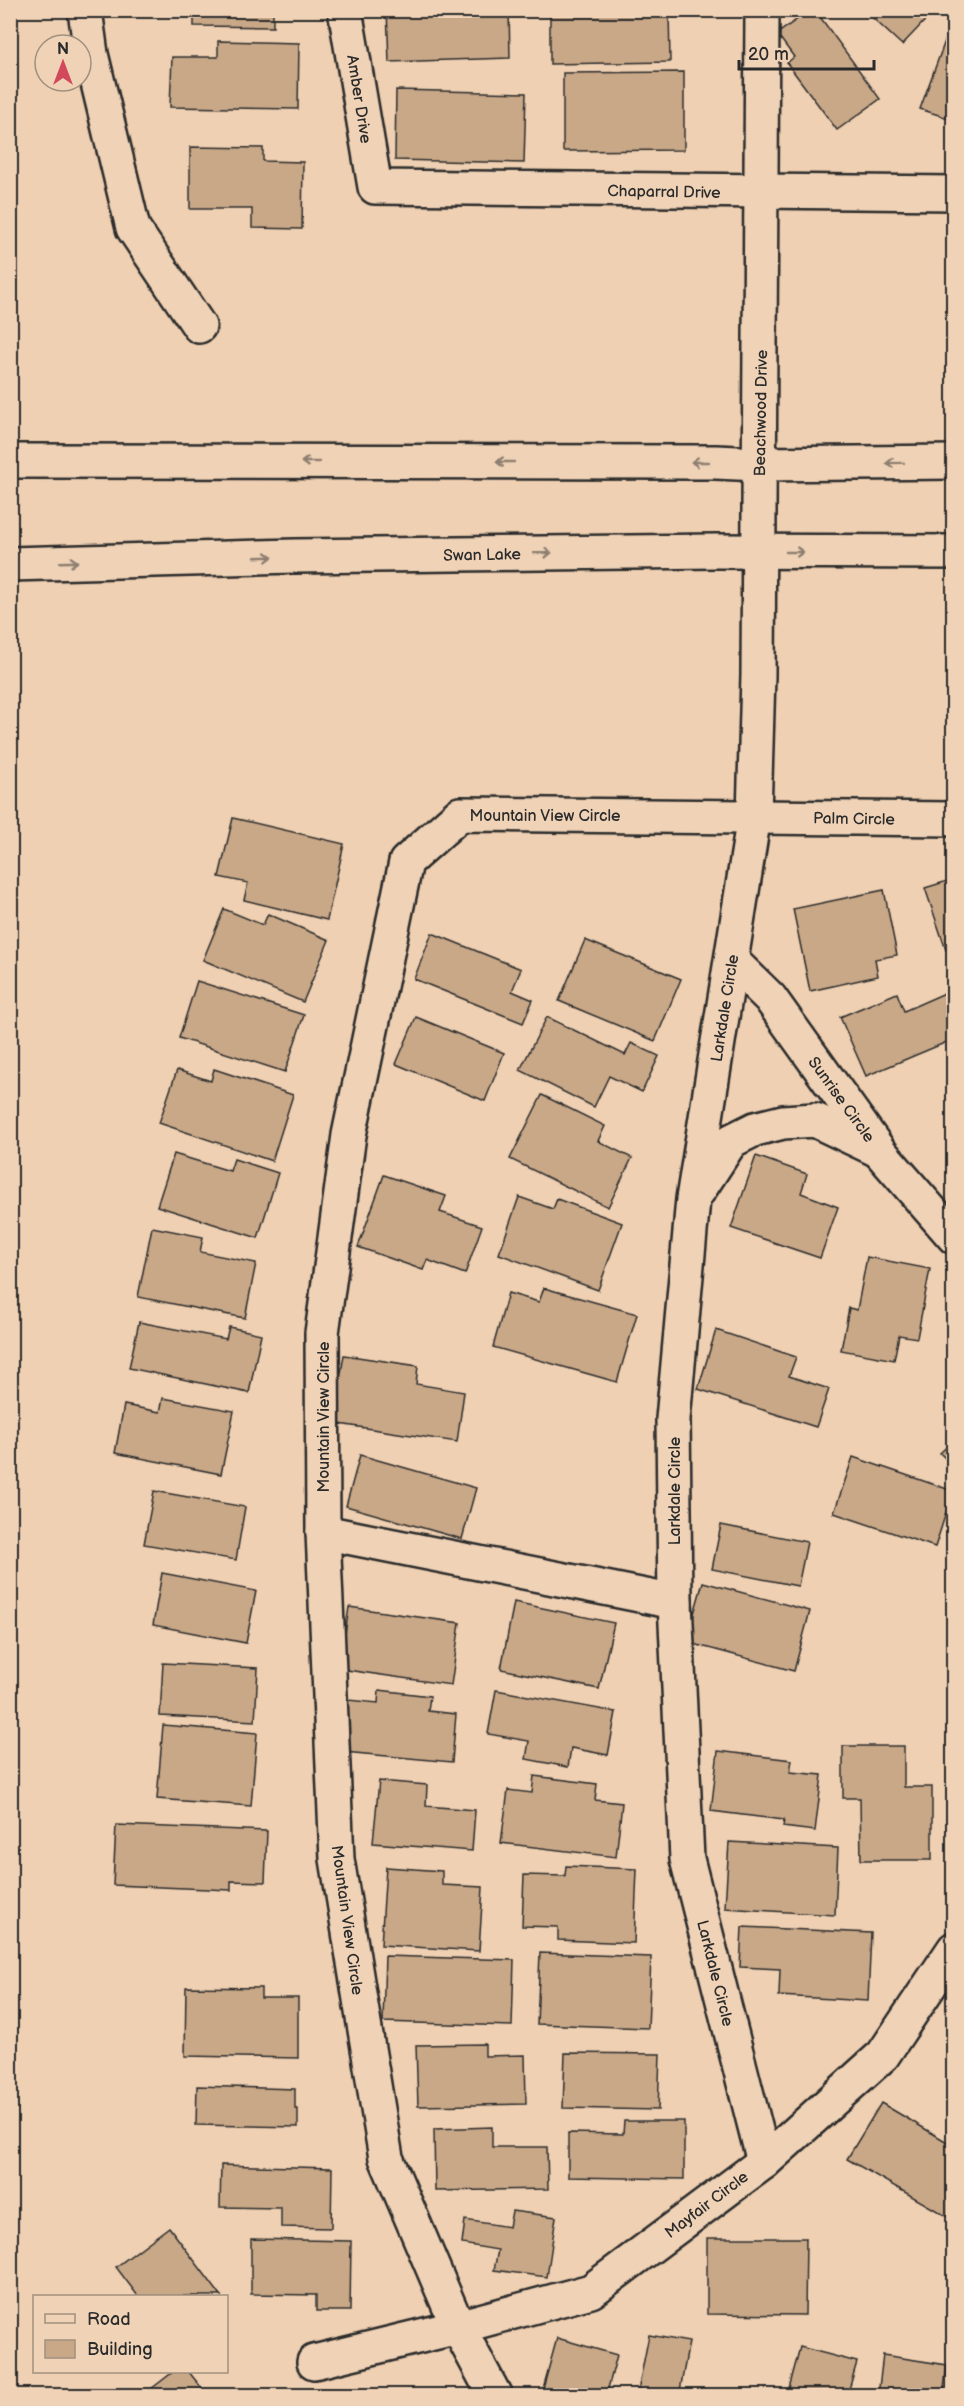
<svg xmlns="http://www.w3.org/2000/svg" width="964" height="2406" font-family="'Balsamiq Sans',sans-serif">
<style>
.building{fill:#c9a888;stroke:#2b2b2b;stroke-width:1.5}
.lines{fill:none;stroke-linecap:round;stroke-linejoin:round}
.minor-casing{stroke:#2b2b2b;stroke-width:38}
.minor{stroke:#f0d3b7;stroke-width:33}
.oneway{stroke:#8e7f71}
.labels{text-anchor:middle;stroke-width:4.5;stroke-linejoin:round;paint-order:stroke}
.street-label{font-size:16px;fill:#2b2b2b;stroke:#f0d3b7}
</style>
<rect width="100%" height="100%" fill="#efd0b2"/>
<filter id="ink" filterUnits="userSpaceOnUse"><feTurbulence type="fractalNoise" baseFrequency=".0167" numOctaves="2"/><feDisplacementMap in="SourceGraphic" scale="12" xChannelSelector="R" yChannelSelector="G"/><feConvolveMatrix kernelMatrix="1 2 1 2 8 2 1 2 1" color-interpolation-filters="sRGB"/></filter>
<g filter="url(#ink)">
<g class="building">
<path d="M194,10h79v17l-79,-1z"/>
<path d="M387,10h122l1,48 -121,4z"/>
<path d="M550,10h119l1,52 -120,2z"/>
<path d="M810,10h5l65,89 -43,31 -50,-67 7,-6 -17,-23z"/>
<path d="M864,10h71l-33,35z"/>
<path d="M218,41l81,2 -1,66 -128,-2 2,-50h46z"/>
<path d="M945,41l9,3v76l-34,-11z"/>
<path d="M684,72v78l-121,1v-78z"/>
<path d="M396,90l130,3 -2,70 -129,-3z"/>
<path d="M190,147l73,1v13l40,1 -1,67 -50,-1v-19h-62z"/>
<path d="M233,818l111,26 -17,76 -83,-20 4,-17 -29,-6z"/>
<path d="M954,879v68l-8,3 -21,-62z"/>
<path d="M884,890l13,65 -22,4 3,17 -68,15 -17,-82z"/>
<path d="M224,909l39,16 5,-11 61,26 -26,62 -100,-42z"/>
<path d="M432,933l89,36 -9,22 21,9 -10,23 -109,-44z"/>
<path d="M585,940l96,39 -26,62 -96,-40z"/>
<path d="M197,981l107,34 -19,57 -106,-34z"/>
<path d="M947,992l7,16v31l-88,37 -26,-59 57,-24 7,18z"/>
<path d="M416,1017l88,36 -19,48 -89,-37z"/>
<path d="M547,1017l78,38 6,-12 28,13 -17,36 -33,-16 -15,31 -74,-37z"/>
<path d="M214,1069l79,26 -21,66 -113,-38 18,-53 34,11z"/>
<path d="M542,1095l63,31 -7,15 34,17 -24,49 -98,-48z"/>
<path d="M174,1154l56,17 4,-12 44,14 -20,65 -101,-32z"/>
<path d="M756,1156l51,18 -6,19 37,14 -18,51 -89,-30z"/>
<path d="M384,1175l62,21 -6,16 42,14 -17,48 -38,-14 -4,10 -65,-23z"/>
<path d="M519,1197l34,12 4,-10 65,24 -24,67 -99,-36z"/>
<path d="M152,1227l51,10 -3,15 56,11 -11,55 -107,-21z"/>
<path d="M867,1257l63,12 -13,69 -18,-3 -5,25 -53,-10 8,-42 8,2z"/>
<path d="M544,1288l93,26 -20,68 -124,-35 15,-54 31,9z"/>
<path d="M139,1322l87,17 3,-12 32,7 -12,59 -120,-25z"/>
<path d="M716,1330l80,27 -7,19 40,13 -13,38 -118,-38z"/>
<path d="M344,1355l74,11 -2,18 48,8 -7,50 -124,-19z"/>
<path d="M163,1398l71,13 -13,63 -106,-21 9,-48 36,7z"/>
<path d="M954,1440v27l-14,-14z"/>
<path d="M360,1455l116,33 -14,51 -116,-33z"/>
<path d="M853,1457l100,34 -18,56 -101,-34z"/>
<path d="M154,1491l91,16 -9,53 -92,-16z"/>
<path d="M721,1525l86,17 -9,44 -86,-17z"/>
<path d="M162,1573l94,18 -10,52 -93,-18z"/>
<path d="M703,1582l107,29 -16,60 -108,-29z"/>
<path d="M514,1602l100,21 -15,66 -98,-20z"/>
<path d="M349,1607l111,16 -9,62 -111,-16z"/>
<path d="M163,1663l95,5 -3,53 -95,-5z"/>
<path d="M379,1690l51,6 -2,15 28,3 -4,48 -108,-10 4,-52 30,3z"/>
<path d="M496,1690l120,22 -8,43 -37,-7 -3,19 -42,-8 3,-18 -41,-7z"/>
<path d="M163,1725l94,8 -6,73 -94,-7z"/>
<path d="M843,1746h61v41h28v73h-71l-1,-62h-17z"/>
<path d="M718,1751l74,9 -2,12 32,3 -7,56 -32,-4 1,-7 -73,-9z"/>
<path d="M534,1776l63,8 -2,16 27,3 -6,54 -115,-14 7,-53 24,3z"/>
<path d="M379,1781l48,4 -1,21 49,4 -3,41 -99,-8z"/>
<path d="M116,1825l151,6 -2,51 -34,-1v9l-118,-5z"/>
<path d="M729,1842l109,6 -3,67 -110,-7z"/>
<path d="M566,1866l71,3 -3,74 -76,-3v-13l-36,-1 2,-51 41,1z"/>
<path d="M386,1867l56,4v14l41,2 -4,64 -98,-6z"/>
<path d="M742,1927l129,6 -3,68 -89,-5 1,-27 -40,-2z"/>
<path d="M540,1953l111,4 -3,71 -111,-4z"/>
<path d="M385,1956l129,4 -2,66 -129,-4z"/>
<path d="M186,1987l75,1v10h37v60l-113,-2z"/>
<path d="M485,2044v12l40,-1 1,49 -108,2 -2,-61z"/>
<path d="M565,2053l95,1 -2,56 -95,-2z"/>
<path d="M197,2086l98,3v20h3v18l-102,-2z"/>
<path d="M881,2103l73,43 -1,74 -106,-61z"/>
<path d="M624,2121h60v58l-116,-2v-44l55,1z"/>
<path d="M492,2127v20h55l1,42 -113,2 -1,-62z"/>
<path d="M221,2165l111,3 -1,60 -50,-1v-19l-61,-1z"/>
<path d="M512,2211l44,6 -9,60 -53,-7 4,-20 -36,-6 3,-24 44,7z"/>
<path d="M169,2227l52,69h-83l-22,-29z"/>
<path d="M707,2238h99l-1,77 -98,-1z"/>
<path d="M251,2239l100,2 -1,70h-34v-16l-65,-1z"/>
<path d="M649,2335l40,7 -10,54h-42z"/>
<path d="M557,2338l60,17 -11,41h-65z"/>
<path d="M800,2347l57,15 -9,31 9,3h-70z"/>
<path d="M883,2355l64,10 -4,31h-65z"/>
<path d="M173,2372h16l19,24h-66z"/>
</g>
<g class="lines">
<g class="minor-casing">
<g id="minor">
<path d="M85,10l6,44 42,174 66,98"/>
<path d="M345,10l30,177 579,6"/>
<path d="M762,10l-4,665 -4,141 -61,383 -20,220 2,183 12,257 77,303"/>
<path d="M10,461l706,1 43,2 195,-2"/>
<path d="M10,564l285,-8 421,-5 238,1"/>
<path d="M732,961l38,37 110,154 74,85"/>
<path d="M699,1190l32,-49 24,-12 28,-7 32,-2 63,30"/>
<path d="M323,1532l352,70"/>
<path d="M314,2362l144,-35 133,-36 173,-129 119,-107 71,-106"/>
<path d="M495,2396l-37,-69 -72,-169 -49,-299 -14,-327 -1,-199 27,-198 57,-273 54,-48 494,5"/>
</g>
</g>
<use href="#minor" class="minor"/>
</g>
<defs><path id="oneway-shaft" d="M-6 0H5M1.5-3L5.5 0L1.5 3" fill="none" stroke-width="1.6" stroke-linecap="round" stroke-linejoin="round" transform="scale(1.5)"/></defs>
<g class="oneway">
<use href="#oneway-shaft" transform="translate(310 462) rotate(-180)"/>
<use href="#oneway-shaft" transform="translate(505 462) rotate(-180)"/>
<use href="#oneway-shaft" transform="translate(700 462) rotate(-180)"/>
<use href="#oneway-shaft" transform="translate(895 463) rotate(179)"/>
<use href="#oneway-shaft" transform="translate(795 552)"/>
<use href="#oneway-shaft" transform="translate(543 553) rotate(-1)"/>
<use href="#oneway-shaft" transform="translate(264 557) rotate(-2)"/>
<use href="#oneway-shaft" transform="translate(69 562) rotate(-2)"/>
</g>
</g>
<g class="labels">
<g class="street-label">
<text transform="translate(360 99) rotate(81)" y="6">Amber Drive</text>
<text transform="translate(664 191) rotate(1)" y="6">Chaparral Drive</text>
<text transform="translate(760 413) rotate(-89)" y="6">Beachwood Drive</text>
<text transform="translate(482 554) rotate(-1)" y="6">Swan Lake</text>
<text x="545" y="821">Mountain View Circle</text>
<text transform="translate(854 818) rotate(1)" y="6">Palm Circle</text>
<text transform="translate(724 1008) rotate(-81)" y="6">Larkdale Circle</text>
<text transform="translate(842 1099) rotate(54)" y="6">Sunrise Circle</text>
<text transform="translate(323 1417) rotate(-90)" y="6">Mountain View Circle</text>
<text transform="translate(674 1491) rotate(-90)" y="6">Larkdale Circle</text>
<text transform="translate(348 1920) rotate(82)" y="6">Mountain View Circle</text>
<text transform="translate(716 1973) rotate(76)" y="6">Larkdale Circle</text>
<text transform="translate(706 2204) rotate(-37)" y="6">Mayfair Circle</text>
</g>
</g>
<rect width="964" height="2406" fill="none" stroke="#f0d3b7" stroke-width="36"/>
<rect x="18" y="18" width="928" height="2370" fill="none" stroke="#2b2b2b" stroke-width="2" filter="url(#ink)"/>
<rect x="33" y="2295" width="195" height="78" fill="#f0d3b7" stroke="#a1907f" stroke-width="1.5"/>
<rect x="45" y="2314" width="30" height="9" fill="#f0d3b7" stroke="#a1907f" stroke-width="1.5"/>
<text x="87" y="2325" font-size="18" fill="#2b2b2b">Road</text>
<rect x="45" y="2340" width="30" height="18" fill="#c9a888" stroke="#a1907f" stroke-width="1.5"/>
<text x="87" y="2355" font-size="18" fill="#2b2b2b">Building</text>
<g transform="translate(63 63)"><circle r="28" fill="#f0d3b7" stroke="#a1907f" stroke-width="1.5"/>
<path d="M0-4.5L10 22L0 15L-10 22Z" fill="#d1495b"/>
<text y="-9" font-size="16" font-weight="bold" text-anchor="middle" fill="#2b2b2b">N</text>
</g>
<path d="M739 60v9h135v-9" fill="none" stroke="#2b2b2b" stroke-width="3"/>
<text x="748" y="60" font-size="18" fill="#2b2b2b" stroke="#f0d3b7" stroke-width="4.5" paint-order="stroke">20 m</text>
</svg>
